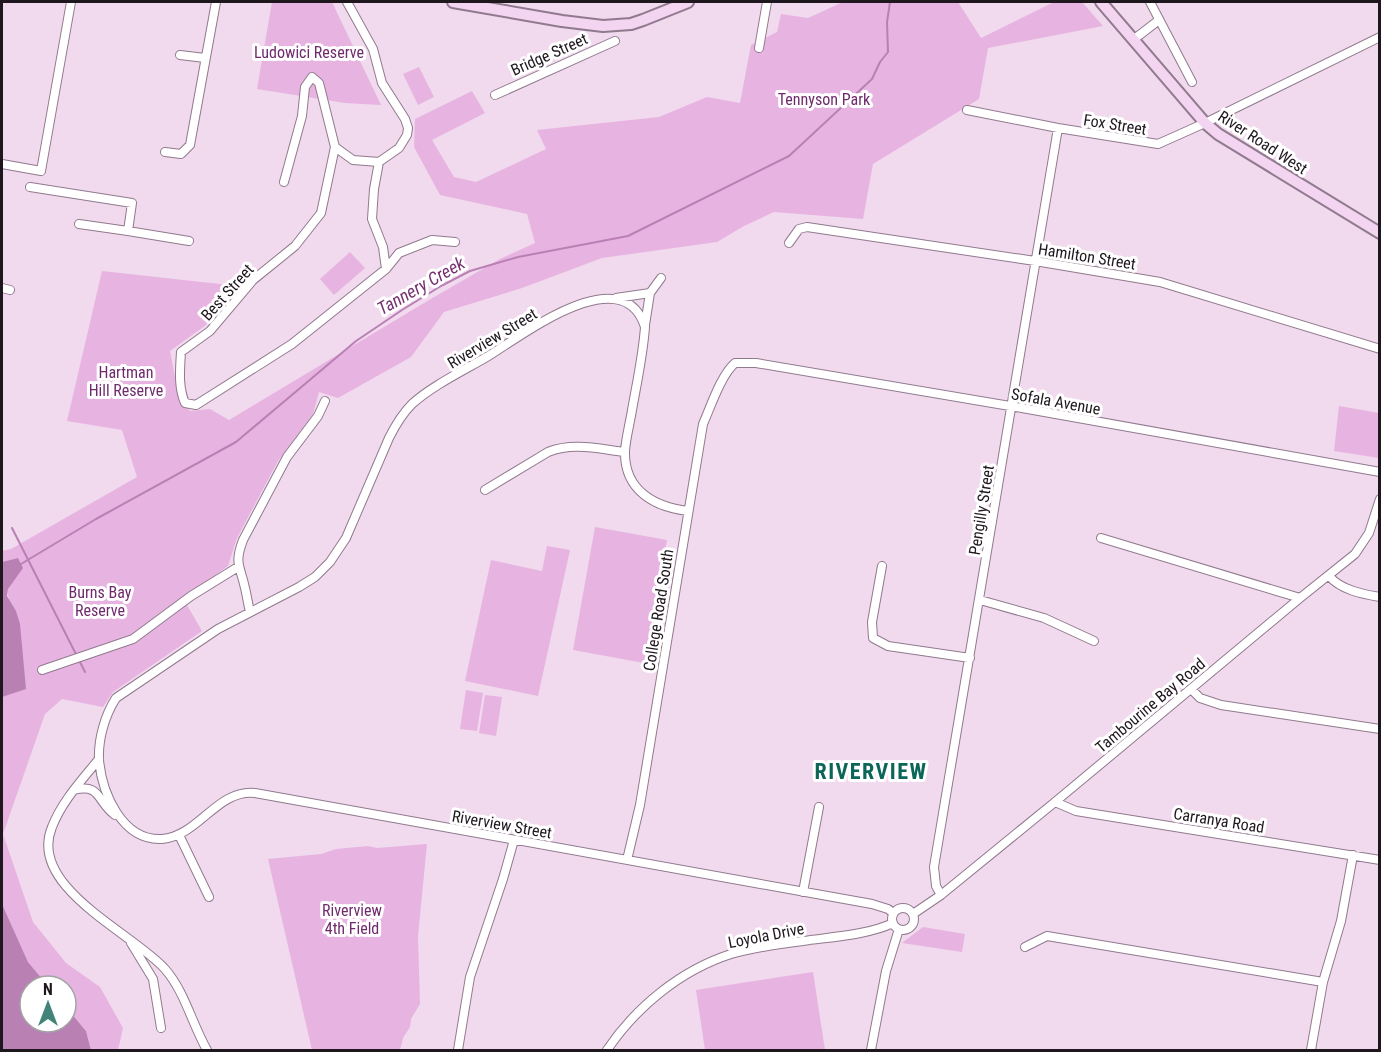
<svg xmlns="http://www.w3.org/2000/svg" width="1381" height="1052" font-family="'Roboto Condensed',sans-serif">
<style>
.green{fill:#e7b4e1}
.water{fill:#b980b4}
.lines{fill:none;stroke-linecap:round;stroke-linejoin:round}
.stream{stroke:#b980b4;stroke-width:2}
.street-casing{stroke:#907a8d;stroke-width:10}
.secondary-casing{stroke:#907a8d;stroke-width:14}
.street{stroke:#fff;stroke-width:8}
.secondary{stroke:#f3d4f1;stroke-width:10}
.labels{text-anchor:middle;stroke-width:6;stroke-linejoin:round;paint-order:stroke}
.park-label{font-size:16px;fill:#6f2a6c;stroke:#fff}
.street-label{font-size:16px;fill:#1f171e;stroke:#fff}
.water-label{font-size:18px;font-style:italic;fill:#763072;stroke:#fff}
.district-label{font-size:22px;font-weight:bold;letter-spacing:1.5px;fill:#0b6659;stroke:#fff}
</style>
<rect width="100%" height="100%" fill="#f1d9ee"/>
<path class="green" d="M272,2h60l49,103 -36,-2 -88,-14z
M843,2h115l23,36 73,-36h28l21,24 -115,22 -9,51 -106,65 -10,55 -89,-7 -30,14 -27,16 -115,16 -80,30 -78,24 -33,45 -73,41 -19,-6 -6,22 -35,47 -41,77 -9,28 -45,32 19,33 -89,61 -10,15 -41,-8 -17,15 -42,120 30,88 33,41 34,24 23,41 -5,22h-27l-5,-19 -20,-24v-21h-18l-20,-24 -26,-58v-205l8,-97c-6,-13 3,-31 8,-44l-16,4v-11l9,-2 126,-72 -15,-47 -55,-9 35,-150 127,14 -23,40 -36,26 9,47 11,13 20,-2 19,11 200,-120 71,-41 35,-16 -8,-29 -87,-19 -26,-48 1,-28 57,-28 13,22 -53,27 22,37 22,5 70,-33 -9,-19 122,-13 48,-20 33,6 11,-58 26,-13 4,-18 27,4z
M419,67l15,30 -16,8 -15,-31z
M350,252l15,16 -31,27 -14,-16z
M1339,406l40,7v45l-45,-7z
M595,527l72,13 -23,123 -71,-13z
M547,546l23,4 -32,146 -73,-15 26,-121 51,11z
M466,690l17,3 -6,38 -17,-2z
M485,695l17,2 -6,39 -17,-3z
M427,844l-9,92 2,68 -9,15 -1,8 -7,11 -3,12h-88l-44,-191 53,-5 15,-5 32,-3 9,2z
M923,927l42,7 -3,18 -60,-9z
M813,972l12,78h-120l-9,-60z"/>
<path class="water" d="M18,558l5,10 -15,21 -1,7 9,15 4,13 6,65 -24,8v2v-137z
M2,904l26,58 20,24h-18v36h36v-15l20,24 5,19h-89z"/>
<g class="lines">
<path class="stream" d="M12,528l73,144
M21,564l75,-45 140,-77 120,-101 46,-31 39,-24 29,-15 48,-14 110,-21 161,-80 83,-77 8,-17 8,-10 -1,-30 3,-20"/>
<g class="street-casing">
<path id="street" d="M347,2l26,47 9,34 23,36 3,9 -1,7 -8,13 -20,14 -5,27 -2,30 11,28 3,22
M1150,2l42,80
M1133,40l26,-20
M759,48l8,-46
M180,55l25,3
M495,95l120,-54
M967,110l91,18 100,16 47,-21 175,-86
M335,147l18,13 26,2
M165,152l16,2 9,-9 26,-143
M2,164l39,7 30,-169
M284,182l18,-66 3,-29 7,-10 7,6 16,64 -14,66 -26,33 -42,34 -43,51 -29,21c-1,17 -3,35 4,51l11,2 96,-61 94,-75 13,-16 33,-13 23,2
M30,187l102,16 -4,28 61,10
M79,224l49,7
M789,243l10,-14 8,-2 228,34 125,21 220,67
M2,288l8,2
M650,293l11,-15
M616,298l34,-5 -5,32
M485,490l63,-38c25,-10 51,-3 77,0
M688,511c-34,-4 -64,-21 -63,-60 1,-14 5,-28 7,-41 5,-28 11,-55 13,-83 -22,-69 -121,7 -155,28 -25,15 -57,30 -78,49 -10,10 -17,22 -23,34l-43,100 -16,24 -15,15 -16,10 -81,42 -102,69c-11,17 -18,41 -17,62 3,33 23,81 63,79 37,-3 55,-50 93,-46l617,111 16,5 5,4
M1101,538l199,60
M882,566l-10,56 1,16 15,8 82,12
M1329,576c12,14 33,18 51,21
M980,600l64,18 50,23
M250,612c-2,-8 -3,-16 -5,-24 -5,-23 -11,-24 -2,-48l44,-83 31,-41 7,-15
M42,670l91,-31 58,-43 47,-29
M1191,689l9,9 21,7 159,24
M99,759c-17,21 -37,42 -47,68 -25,60 81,106 113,142 20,23 27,55 42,81
M74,790c27,-7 23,12 41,25
M1055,802l21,9 304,49
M179,835l30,62
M627,860l13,-55 63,-381c8,-18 18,-49 32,-61h21l266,45 358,64
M803,892l16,-85
M941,895l-5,-9 -2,-19 124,-739
M892 919a11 11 0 1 1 22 0a11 11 0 1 1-22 0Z
M913,914l28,-19 114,-93 245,-204 55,-44 14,-21 11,-34
M131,943l22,36 8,49
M1025,947l22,-11 276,46
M458,1050l12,-73 33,-98 11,-39
M607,1050c29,-43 74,-80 124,-96 24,-7 48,-10 72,-13 28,-4 65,-6 90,-18
M871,1050l15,-79 13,-42
M1311,1050l12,-68 18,-61 12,-66"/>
</g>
<g class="secondary-casing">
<path id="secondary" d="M453,2l109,19 41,5 28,-2 12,-4 45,-18
M1101,2l104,121 13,11 162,99"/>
</g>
<use href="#street" class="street"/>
<use href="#secondary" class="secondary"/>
</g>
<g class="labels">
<g class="park-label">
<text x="309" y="58">Ludowici Reserve</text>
<text x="824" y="105">Tennyson Park</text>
<text x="126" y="378">Hartman<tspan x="126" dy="18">Hill Reserve</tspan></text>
<text x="100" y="598">Burns Bay<tspan x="100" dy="18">Reserve</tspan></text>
<text x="352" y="916">Riverview<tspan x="352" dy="18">4th Field</tspan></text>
</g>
<g class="street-label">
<text transform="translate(549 54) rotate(-24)" y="6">Bridge Street</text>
<text transform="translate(1115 124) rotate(9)" y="6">Fox Street</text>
<text transform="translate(1263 142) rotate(33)" y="6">River Road West</text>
<text transform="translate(1087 256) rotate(9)" y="6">Hamilton Street</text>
<text transform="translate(227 292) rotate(-48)" y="6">Best Street</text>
<text transform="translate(492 338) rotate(-31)" y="6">Riverview Street</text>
<text transform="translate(1056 401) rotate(10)" y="6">Sofala Avenue</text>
<text transform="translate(981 510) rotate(-81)" y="6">Pengilly Street</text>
<text transform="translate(658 610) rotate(-81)" y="6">College Road South</text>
<text transform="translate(1150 705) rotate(-40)" y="6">Tambourine Bay Road</text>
<text transform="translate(1219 820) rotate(9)" y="6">Carranya Road</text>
<text transform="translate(502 824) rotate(10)" y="6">Riverview Street</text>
<text transform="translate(766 935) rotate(-11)" y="6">Loyola Drive</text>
</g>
<g class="water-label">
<text transform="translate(421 286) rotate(-30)" y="6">Tannery Creek</text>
</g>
<g class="district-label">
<text x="871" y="779">RIVERVIEW</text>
</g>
</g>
<rect width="1381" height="1052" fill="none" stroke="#1f171e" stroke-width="6"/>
<g transform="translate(48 1004)"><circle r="28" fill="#ffffff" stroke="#a5a2a5" stroke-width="1.5"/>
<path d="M0-4.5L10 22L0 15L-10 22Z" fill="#428578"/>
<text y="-9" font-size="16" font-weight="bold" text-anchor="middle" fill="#1f171e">N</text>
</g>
</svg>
